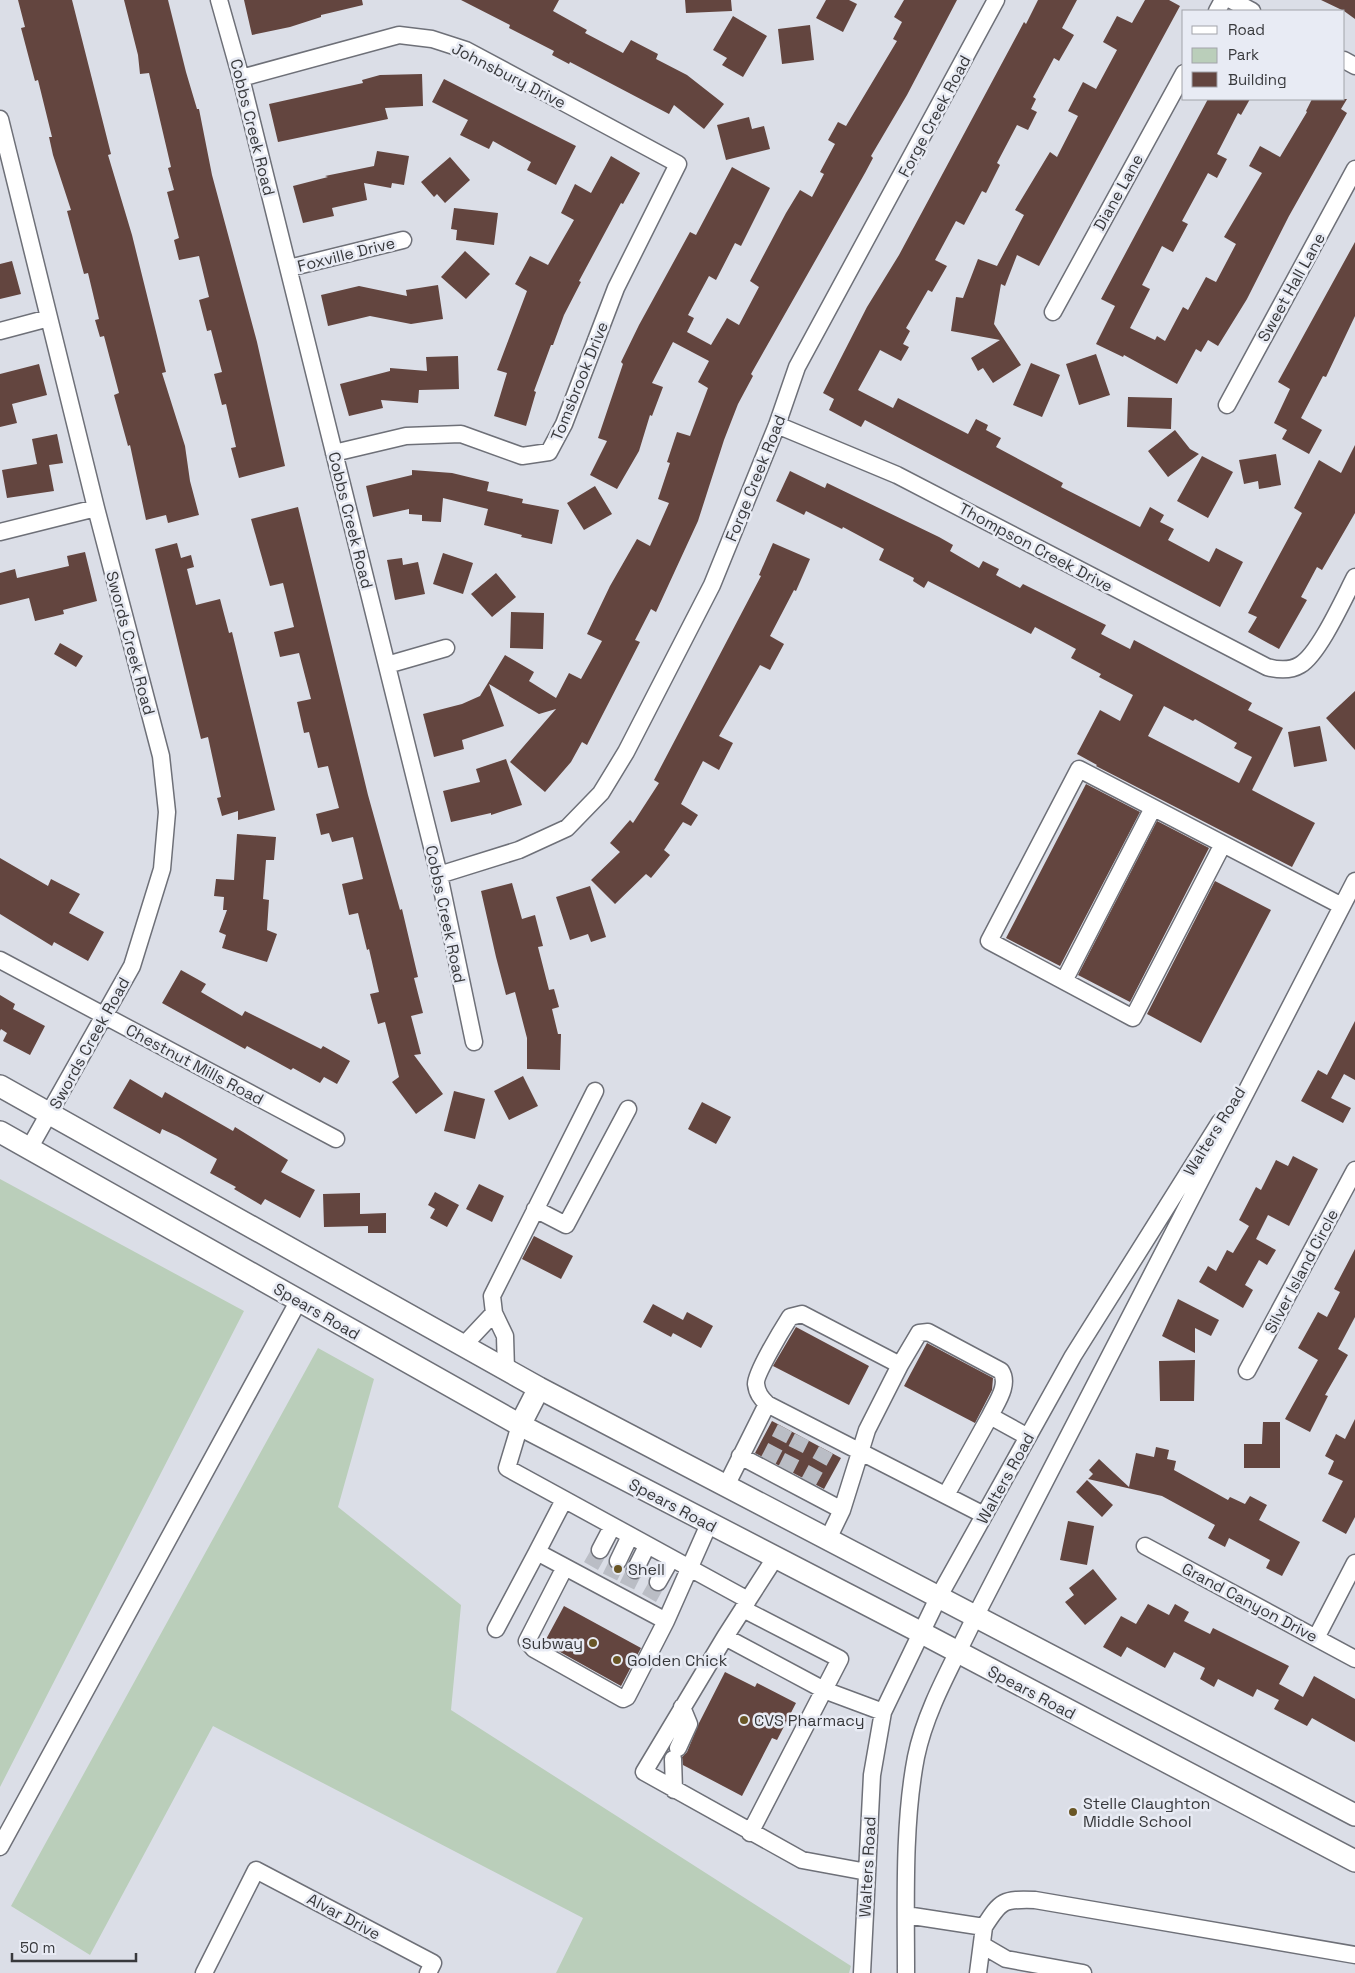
<svg xmlns="http://www.w3.org/2000/svg" width="1355" height="1973" font-family="'Space Grotesk',sans-serif">
<style>
.green{fill:#baceba}
.building{fill:#63453f;fill-rule:evenodd}
.lines{fill:none;stroke-linecap:round;stroke-linejoin:round}
.minor-tunnel{stroke:#babdc5;stroke-width:16;stroke-dasharray:16 8;stroke-linecap:butt}
.minor-casing{stroke:#6e7078;stroke-width:19}
.major-casing{stroke:#6e7078;stroke-width:24}
.minor{stroke:#fff;stroke-width:16}
.major{stroke:#fff;stroke-width:21}
.poi-dot{fill:#695625;stroke:#e8ebf4;stroke-width:2}
.labels{text-anchor:middle;stroke-width:5;stroke-linejoin:round;paint-order:stroke}
.street-label{font-size:16px;fill:#38393c;stroke:#e8ebf4}
.poi-label{font-size:16px;fill:#38393c;stroke:#e8ebf4;text-anchor:start}
</style>
<rect width="100%" height="100%" fill="#dbdee7"/>
<path class="green" d="M0,1179l244,132 -244,476z
M318,1348l56,31 -36,128 123,98 -10,105 400,256 -2,7h-293l27,-55 -370,-192 -123,229 -79,-49z"/>
<path class="building" d="M18,0h54l39,154 -3,1 24,80 34,137 -4,1 23,73 5,35 9,34 -31,8 -2,-8 -20,5 -16,-75 -2,1 -14,-51 5,-2 -15,-57 -4,1 -5,-17 4,-1 -11,-46 -4,1 -17,-63 4,-1 -18,-55 -4,-18h3l-14,-57 -3,1 -14,-53 4,-1z
M124,0h44l18,72 11,37h2l13,66 45,167 28,124 -46,12 -8,-30 5,-1 -10,-43 -4,1 -8,-31 8,-2 -11,-42 -4,1 -8,-31 10,-3 -10,-41 -20,4 -5,-20 5,-2 -12,-46 7,-2 -6,-22 3,-1 -22,-94 -9,1 -2,-19z
M244,0h118l1,5 -42,10v2l-31,10 -38,8z
M461,0h98l-6,11 34,19 -2,3 38,20 8,-13 27,14 -2,5 31,16 37,29 -20,25 -30,-24 -5,9 -99,-52 -1,2 -17,-9 2,-4 -45,-23 1,-3z
M685,0h46l1,11 -46,2z
M826,0h23l8,4 -14,28 -27,-14z
M904,0h53l-50,95 -36,61 2,2 -8,15 -114,201 2,2 -15,28 -14,36 -26,81 -42,91 -5,-3 -16,31 5,2 -53,103 -5,-3 -11,20 -26,30 -35,-30 46,-53 -17,5 -50,-30 15,42 -42,14 2,9 -30,8 -11,-43 39,-10 18,-8 25,-41 29,17 -5,9 27,17 13,-25 12,6 21,-38 -15,-7 23,-48 27,-47 13,7 19,-43 -11,-4 12,-36 -3,-1 10,-30 13,4 18,-48 -10,-6 11,-21 -36,-19 -21,41 11,4 -11,29 -2,-1 -11,36 -22,38 -27,-14 17,-34 -9,-3 25,-74 -2,-2 18,-37 51,-93 6,3 36,-68 38,21 -29,58 -6,-3 -19,37 -7,-4 -21,39 6,3 -7,14 24,13 16,-27 12,7 20,-38 -9,-6 36,-68 14,-23 12,7 12,-23 -4,-2 15,-28 -7,-4 10,-18 8,4 51,-85 -4,-2 9,-17 -8,-5z
M1038,0h39l-15,28 12,7 -15,26 -5,-3 -21,39 3,2 -5,10 6,3 -9,18 -11,-5 -20,38 3,2 -14,28 -4,-2 -18,34 -8,-4 -21,39 12,6 -15,26 -4,-2 -22,38 4,3 -7,13 6,3 -8,14 -21,-11 -22,40 35,18 5,-10 70,36 8,-15 12,6 -2,5 15,8 -5,9 67,36 -2,4 79,40 10,-20 14,8 -4,7 14,7 -6,11 41,22 7,-14 27,14 -23,45 -355,-187 -4,7 -32,-17 5,-11 -11,-6 44,-86 32,-52 125,-233 2,2z
M1145,0h24l11,6 -141,260 -22,-11 -12,31 -4,-2 -7,40 27,41 -28,18 -10,-15 -5,3 -7,-13 29,-18 -49,-9 5,-34 7,1 15,-39 19,7 27,-51 -9,-5 35,-58 7,5 21,-41 -10,-5 15,-29 13,7 21,-39 -14,-8 14,-26 15,7z
M1321,0h34v19l-11,-8z
M733,16l34,20 -24,41 -21,-12 5,-7 -14,-8z
M810,25l4,35 -32,4 -4,-35z
M422,74l1,32 -38,2 3,11 -110,23 -9,-38 94,-21 -1,-3 18,-5z
M444,79l132,67 -20,39 -29,-15 4,-8 -38,-21 -4,8 -29,-14 8,-15 -36,-18z
M1208,99h42l-9,16 -3,-2 -21,41 10,5 -10,19 -9,-5 -26,48 6,3 -15,28 -11,-6 -20,39 8,4 -20,39 25,12 2,-4 8,5 18,-34 5,3 18,-33 10,5 20,-38 -12,-7 38,-64 -13,-7 11,-20 20,11 27,-45 -1,-1 6,-12h35l-6,10 6,4 -58,103 -42,83 -29,47 -10,-6 -7,12 -5,-3 -19,35 -53,-29 -1,2 -27,-13 19,-38 -14,-7z
M749,117l3,12 12,-3 6,23 -44,11 -9,-35z
M377,151l32,5 -5,29 -12,-2 -1,5 -27,-5 3,17 -35,8 2,8 -31,7 -10,-37 35,-9 -3,-1 49,-10z
M611,156l29,17 -17,31 -2,-1 -42,78 2,1 -17,33 -11,30h-2l-17,46 2,1 -10,34 -32,-10 13,-43 -10,-3 30,-79 -12,-7 15,-28 18,9 26,-45 -13,-7 14,-29 16,9z
M450,157l20,23 -25,23 -8,-9 -3,3 -13,-15z
M454,208l44,5 -4,32 -38,-5 1,-10 -6,-1z
M1355,242v74l-29,61 -3,-1 -22,42 21,12 -13,24 -27,-15 5,-9 -13,-7 16,-34 -12,-7z
M465,251l25,23 -24,25 -25,-22z
M12,261l9,33 -21,5v-35z
M438,285l5,34 -32,5 -41,-8 -42,10 -7,-31 38,-9 48,10 -1,-6z
M1096,354l14,41 -31,10 -13,-41z
M458,356l1,33 -40,1 -1,13 -37,-3 2,8 -34,8 -9,-32 50,-13v-3l37,3 -1,-14z
M1031,363l29,12 -18,42 -29,-12z
M39,364l8,31 -35,9 5,19 -17,4v-53z
M1128,397l44,1 -1,31 -44,-2z
M1175,430l15,19 9,5 -31,23 -20,-26z
M57,434l6,29 -14,2 5,26 -47,7 -5,-28 35,-6 -5,-25z
M1355,445v68l-33,57 -5,-3 -16,30 6,3 -28,49 -31,-17 9,-15 -9,-4 54,-100 -8,-5 25,-48 22,13z
M1276,454l5,31 -22,4 -1,-8 -14,3 -5,-24z
M1202,456l31,16 -25,46 -31,-17z
M412,470l40,3 37,9 -2,9 36,8 -1,4 37,7 -7,34 -31,-7 1,-2 -38,-10 4,-16 -45,-11 -2,24 -19,-1v-6l-13,-1v-5l-36,8 -7,-31 46,-11z
M790,471l35,17 2,-5 112,54 14,8 -3,6 29,17 4,-7 16,8 -3,6 24,13 3,-4 83,41 -5,9 29,15 4,-9 118,63 -4,7 35,18 -31,62 63,33 -23,44 -196,-101 1,-1 -20,-11 23,-44 20,11 13,-26 -34,-18 2,-3 -30,-16 5,-9 -41,-22 -4,7 -103,-53 -4,7 -11,-7 1,-3 -35,-18 5,-11 -41,-22 -1,2 -36,-18 -2,4 -28,-14zM1164,706l29,15 2,-2 42,24 -3,5 18,9 -13,26 -91,-47z
M595,486l17,28 -28,16 -17,-27z
M298,507l70,288 32,115 2,-1 16,68 -4,1 9,35 -12,3 10,38 -7,1 29,39 -27,20 -24,-32 7,-5 -14,-55 -7,2 -8,-30 9,-2 -10,-43 -2,1 -9,-37 -9,2 -7,-31 21,-5 -10,-42 -21,5 -3,-9 -8,2 -5,-21 23,-6 -11,-42 -10,2 -9,-36 -5,1 -7,-31 14,-3 -12,-46 -19,4 -6,-25 20,-5 -11,-44 -13,3 -19,-67z
M177,543l4,15 10,-3 3,12 -7,2 9,36 24,-6 9,34 3,-1 43,178 -37,10v-9l-16,5 -5,-18 4,-1 -13,-60 -7,2 -46,-190z
M773,543l37,16 -14,32 -2,-1 -24,46 14,8 -14,26 -10,-5 -41,71 14,7 -14,27 -16,-9 -22,43 17,11 -7,11 -8,-4 -19,28 6,5 -19,23 -5,-4 -31,30 -24,-24 29,-28 -10,-9 20,-23 3,3 26,-40 -5,-3 107,-204 -2,-1z
M85,552l12,49 -34,9 1,4 -29,7 -6,-23 -29,7v-32l15,-4 2,9 52,-12 -2,-10z
M443,553l30,10 -10,31 -30,-10z
M402,558l1,7 15,-3 7,32 -30,6 -8,-40z
M496,573l20,24 -24,20 -21,-23z
M511,612l33,1 -1,36 -33,-1z
M60,643l23,13 -7,11 -22,-13z
M1355,691v59l-29,-32z
M1320,726l7,35 -33,6 -6,-35z
M506,759l16,46 -31,10v-2l-40,9 -8,-31 37,-9 -4,-13z
M1086,784l54,28 -80,154 -54,-28z
M1157,821l52,27 -79,154 -52,-27z
M237,834l39,3 -2,23h-8l-3,39 6,1 -2,30 10,4 -10,28 -45,-14 4,-13 -7,-3 8,-22h-4l1,-13 -10,-1 2,-17 18,1z
M0,858l48,28 3,-7 29,15 -11,19 35,19 -16,29 -34,-19 -2,4 -52,-32z
M1215,881l56,29 -70,133 -54,-29 1,-2z
M512,883l10,36 13,-4 8,31 -5,1 11,43 5,-1 5,18 -7,2 6,25h3l-1,36 -33,-1v-31l-12,-46 -9,3 -10,-38 -15,-66z
M590,886l16,51 -15,5 -3,-8 -18,6 -14,-43z
M181,970l25,14 -5,8 41,24 3,-5 76,38 2,-3 27,15 -13,23 -13,-7 -4,6 -27,-15 -2,2 -44,-24 -2,3 -83,-46z
M0,995l15,9 -2,5 32,17 -15,29 -27,-14 4,-8 -6,-4 -1,2z
M1355,1021v59l-11,-6 -13,24 20,10 -8,15 -42,-22 17,-31 9,5z
M523,1076l15,30 -29,14 -15,-29z
M130,1079l32,19 3,-6 68,39 2,-4 53,33 -7,12 34,18 -15,28 -35,-19 -4,6 -27,-16 2,-2 -26,-14 7,-14 -40,-23 -15,-7 -2,5 -47,-26z
M454,1091l31,8 -10,40 -31,-8z
M702,1102l29,15 -15,27 -28,-15z
M1293,1156l25,13 -29,57 -21,-11 -12,24 20,11 -9,15 -8,-5 -14,25 8,5 -10,18 -44,-26 9,-16 8,5 11,-21 6,3 16,-27 -10,-6 17,-33 5,3 15,-30 12,6z
M479,1184l25,12 -12,26 -26,-13z
M435,1192l24,13 -12,22 -17,-9 5,-9 -7,-4z
M360,1193v21l26,-1v20h-18v-7l-44,1 -1,-33z
M534,1236l39,20 -12,23 -39,-20z
M1355,1249v68l-17,32 10,6 -23,40 3,1 -18,36 -25,-13 33,-59 -20,-12 20,-36 9,5 13,-25 -6,-3z
M1178,1299l41,21 -8,16 -16,-8v25l-33,-17z
M653,1304l30,16 4,-8 26,14 -12,22 -28,-15 -2,4 -28,-15z
M796,1327l73,39 -20,39 -76,-39z
M927,1343l66,35 -1,12 -17,33 -71,-37z
M1195,1360l-1,41h-34l-1,-40z
M1355,1419v98l-9,17 -24,-13 21,-40 -15,-7 6,-13 -9,-5 11,-22 9,5z
M772,1421l69,37 -17,31 -69,-36z
M1263,1422h17v46h-36v-24h18z
M1156,1447l13,3 -2,9 9,2 -2,9 54,30 2,-3 15,7 5,-8 17,9 -8,15 41,22 -18,34 -16,-8 4,-8 -41,-22 -4,9 -17,-9 7,-13 -53,-29 -74,-17 5,-5 -4,-4 10,-11 30,28 7,-34 18,4z
M1087,1480l26,25 -11,12 -26,-25z
M1068,1521l26,5 -7,39 -27,-5z
M1093,1569l24,30 -32,26 -20,-23 9,-7 -5,-7z
M1148,1604l21,11 6,-11 14,8 -5,9 26,13 3,-6 76,38 -10,18 24,13 11,-21 41,23v43l-43,-24 -5,8 -33,-17 5,-9 -22,-11 -4,8 -35,-18 -4,8 -14,-8 5,-11 -31,-16 -9,16 -38,-21 -6,10 -18,-10 18,-31 15,8z
M564,1606l77,42 -20,38 -77,-43z
M725,1672l30,15 2,-4 39,20 -19,37 -5,-2 -30,58 -59,-31 -1,-8 5,-5 12,-29z"/>
<g class="lines">
<path class="minor-tunnel" d="M768,1461l17,-33
M785,1471l17,-34
M808,1483l18,-33
M591,1566l9,-16
M610,1577l8,-16
M627,1586l8,-16
M649,1598l9,-16"/>
<g class="minor-casing">
<path id="minor" d="M219,0l22,78 198,797 35,167
M1231,0l21,11
M1217,11l6,-11
M1344,60l11,6
M241,78l158,-43 33,4 34,11 212,114 -62,124 -52,136 -15,28 -27,4 -61,-22 -55,2 -72,17
M0,119l96,389 65,248 6,56 -5,57 -30,97 -102,181
M289,268l114,-28
M1053,312l131,-239
M0,331l49,-13
M1227,405l128,-236
M777,425l120,50 370,192c11,3 23,4 33,-2 19,-11 44,-67 55,-88
M0,532l96,-24
M387,665l59,-17
M1223,844l-90,174 -144,-77 90,-172 263,137
M439,875l80,-25 48,-22 34,-35 25,-41 86,-167 65,-160 20,-58 199,-367
M0,960l336,179
M1064,981l89,-173
M535,1209l31,16 62,-116
M463,1346l31,-33
M506,1370l-1,-34 -11,-23 -2,-17 103,-205
M1247,1371l108,-201
M520,1425l-13,43 241,132 27,-42
M740,1456l102,54
M726,1486l41,-82
M946,1495l44,-79
M564,1500l-27,52 129,69 43,-97
M984,1515l-217,-111c-6,-6 -10,-11 -11,-20 -1,-10 27,-56 34,-67l12,-3 98,51 19,-32 9,-1 73,39c9,14 -5,32 -11,45l38,21
M828,1539l14,-29 25,-80 33,-65
M1145,1546l210,113
M600,1550l12,-23
M618,1561l12,-25
M565,1567l-38,74 7,8 89,50 4,-2 39,-76
M635,1570l12,-24
M658,1582l13,-23
M748,1600l-5,9 97,50 -90,174
M743,1609l-18,28 99,53 59,22
M496,1629l41,-77
M725,1637l-81,135 158,88 65,12
M1316,1638l39,-75
M678,1748l11,-24 -7,-17
M673,1759l1,31
M0,1847l299,-547
M906,1915l78,12 -6,46
M984,1927c17,-27 19,-28 51,-27l320,55
M982,1945l24,14 77,14
M204,1973l52,-103 177,93 -5,10
M862,1973l10,-198 11,-63 55,-114 135,-242 147,-234
M906,1973c0,-69 -3,-149 10,-216 10,-49 38,-95 59,-140l380,-736"/>
</g>
<g class="major-casing">
<path id="major" d="M0,1086l539,302 816,427
M0,1132l520,293 400,207 435,229
M520,1425l19,-37"/>
</g>
<use href="#minor" class="minor"/>
<use href="#major" class="major"/>
</g>
<g class="poi-dot">
<circle cx="618" cy="1569" r="5"/>
<circle cx="593" cy="1643" r="5"/>
<circle cx="617" cy="1660" r="5"/>
<circle cx="744" cy="1720" r="5"/>
<circle cx="1073" cy="1812" r="5"/>
</g>
<g class="labels">
<g class="street-label">
<text transform="translate(509 75) rotate(27)" y="6">Johnsbury Drive</text>
<text transform="translate(934 116) rotate(-62)" y="6">Forge Creek Road</text>
<text transform="translate(253 127) rotate(76)" y="6">Cobbs Creek Road</text>
<text transform="translate(1118 192) rotate(-61)" y="6">Diane Lane</text>
<text transform="translate(346 254) rotate(-14)" y="6">Foxville Drive</text>
<text transform="translate(1291 287) rotate(-61)" y="6">Sweet Hall Lane</text>
<text transform="translate(579 381) rotate(-68)" y="6">Tomsbrook Drive</text>
<text transform="translate(755 478) rotate(-68)" y="6">Forge Creek Road</text>
<text transform="translate(351 520) rotate(76)" y="6">Cobbs Creek Road</text>
<text transform="translate(1036 547) rotate(28)" y="6">Thompson Creek Drive</text>
<text transform="translate(131 643) rotate(75)" y="6">Swords Creek Road</text>
<text transform="translate(446 914) rotate(78)" y="6">Cobbs Creek Road</text>
<text transform="translate(89 1043) rotate(-61)" y="6">Swords Creek Road</text>
<text transform="translate(195 1064) rotate(28)" y="6">Chestnut Mills Road</text>
<text transform="translate(1214 1131) rotate(-58)" y="6">Walters Road</text>
<text transform="translate(1301 1271) rotate(-62)" y="6">Silver Island Circle</text>
<text transform="translate(317 1311) rotate(30)" y="6">Spears Road</text>
<text transform="translate(1005 1478) rotate(-61)" y="6">Walters Road</text>
<text transform="translate(673 1505) rotate(28)" y="6">Spears Road</text>
<text transform="translate(1250 1602) rotate(28)" y="6">Grand Canyon Drive</text>
<text transform="translate(1032 1692) rotate(28)" y="6">Spears Road</text>
<text transform="translate(867 1867) rotate(-87)" y="6">Walters Road</text>
<text transform="translate(344 1916) rotate(28)" y="6">Alvar Drive</text>
</g>
<g class="poi-label">
<text x="628" y="1575">Shell</text>
<text x="583" y="1649" text-anchor="end">Subway</text>
<text x="627" y="1666">Golden Chick</text>
<text x="754" y="1726">CVS Pharmacy</text>
<text x="1083" y="1809">Stelle Claughton<tspan x="1083" dy="18">Middle School</tspan></text>
</g>
</g>
<rect x="1182" y="10" width="162" height="90" fill="#e8ebf4" stroke="#a2a4aa"/>
<rect x="1192" y="26" width="25" height="8" fill="#ffffff" stroke="#a2a4aa"/>
<text x="1228" y="35" font-size="15" fill="#38393c">Road</text>
<rect x="1192" y="48" width="25" height="15" fill="#baceba" stroke="#a2a4aa"/>
<text x="1228" y="60" font-size="15" fill="#38393c">Park</text>
<rect x="1192" y="72" width="25" height="15" fill="#63453f" stroke="#a2a4aa"/>
<text x="1228" y="85" font-size="15" fill="#38393c">Building</text>
<path d="M12 1953v8h124v-8" fill="none" stroke="#38393c" stroke-width="2.5"/>
<text x="20" y="1953" font-size="15" fill="#38393c" stroke="#e8ebf4" stroke-width="4" paint-order="stroke">50 m</text>
</svg>
